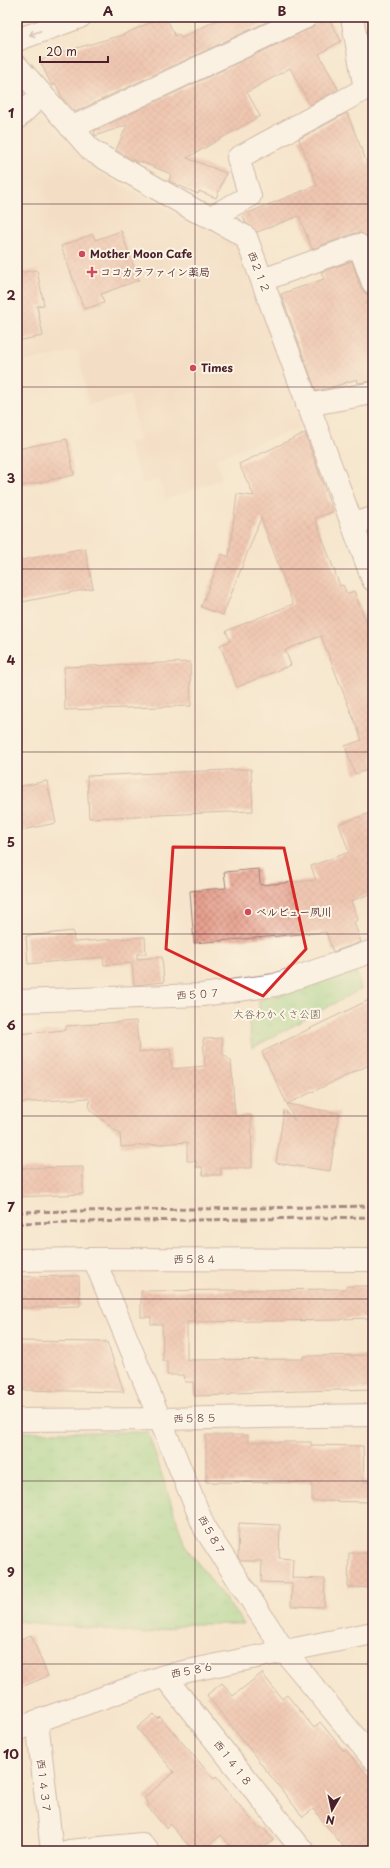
<svg xmlns="http://www.w3.org/2000/svg" width="390" height="1868" font-family="'Playpen Sans','Klee One',sans-serif">
<style>
.built{fill:#f0d5bc}
.park{fill:url(#park-tufts);stroke:#737c5c}
.building{fill:url(#building-cross-hatch)}
.lines{fill:none;stroke-linecap:round;stroke-linejoin:round}
.minor-casing{stroke:#a0827c;stroke-width:24}
.minor{stroke:#fff;stroke-width:22}
.rail{stroke:#4a1f2b;stroke-width:3;stroke-dasharray:6 3;stroke-linecap:butt}
.oneway{stroke:#ae9aa0}
.marked{fill:none;stroke:#d62828;stroke-width:3;stroke-linejoin:round}
.grid{fill:none;stroke:#4a1f2b;stroke-width:1;stroke-opacity:0.55}
.poi-dot{fill:#d1495b;stroke:#fcf5e5;stroke-width:1.5}
.labels{text-anchor:middle;stroke-width:4;stroke-linejoin:round;paint-order:stroke}
.poi-label{font-size:11px;font-weight:bold;fill:#4a1f2b;stroke:#fcf5e5;text-anchor:start}
.street-label{font-size:11px;fill:#4a1f2b;stroke:#fcf5e5}
.park-label{font-size:11px;fill:#635648;stroke:#fcf5e5}
.neatline{fill:none;stroke:#4a1f2b;stroke-width:1.5}
.grid-label{font-size:13px;text-anchor:middle;font-weight:bold;fill:#4a1f2b}
</style>
<defs>
<pattern id="park-tufts" width="24" height="20" patternUnits="userSpaceOnUse"><rect width="24" height="20" fill="#9cd88c"/><path d="M3 7l-1-3M5 7V3M7 7l1-3M15 17l-1-3M17 17v-4M19 17l1-3" fill="none" stroke="#88b979"/></pattern>
<pattern id="building-cross-hatch" width="8" height="8" patternUnits="userSpaceOnUse"><rect width="8" height="8" fill="#e7a08f"/><path d="M0 0l8 8M0 8l8-8" fill="none" stroke="#bd8275"/></pattern>
</defs>
<rect width="100%" height="100%" fill="#fcf5e5"/>
<filter id="ink" filterUnits="userSpaceOnUse"><feTurbulence type="fractalNoise" baseFrequency=".025" numOctaves="2"/><feDisplacementMap in="SourceGraphic" scale="8" xChannelSelector="R" yChannelSelector="G"/><feConvolveMatrix kernelMatrix="1 2 1 2 8 2 1 2 1" color-interpolation-filters="sRGB"/></filter>
<filter id="wash" filterUnits="userSpaceOnUse"><feTurbulence type="fractalNoise" baseFrequency=".012" numOctaves="4" result="noise"/><feDisplacementMap in="SourceGraphic" scale="16" xChannelSelector="R" yChannelSelector="G"/><feGaussianBlur stdDeviation="0.9" result="paint"/><feColorMatrix in="noise" values="0 0 0 0 0 0 0 0 0 0 0 0 0 0 0 0 0 1.4 0 .05"/><feComposite in="paint" operator="in"/></filter>
<g filter="url(#wash)">
<rect width="100%" height="100%" fill="#f6e5cc"/>
<path class="built" d="M33,118l14,1 33,37 17,15 19,11 123,64 68,179 -91,33 6,21 -56,20 -7,-20 -16,5 -15,-41 11,-3 -9,-44 -42,9 -10,-54 -61,12v-231z"/>
<path class="park" d="M355,967l6,22 -109,59 -4,-32 11,-2v-14l19,-5z
M17,1432h131l37,114 59,78h-55l-44,10 -128,-13z"/>
<g id="blocks">
<path class="building" d="M163,17h3l9,19 4,-2 2,4 42,-21h54l-202,95 -13,-14 -6,-14 -4,2 -12,-25 22,-11 1,2 59,-17z
M318,17h10l13,24 -22,13 19,35 -28,16 -20,-37 -43,24 13,24 -73,42 39,15 -10,25 -17,-7 -1,3 -29,-13 2,-7 -32,-13 -1,2 -22,-13 11,-25 -32,11 -1,-5 217,-103 5,-4z
M347,113l20,50 6,-2v86l-6,-11 -6,-3h-6l-43,16 -13,-33 -42,16 -11,-9 -3,-8 74,-30 -18,-46z
M121,231l18,49 -38,14 3,9 -20,6 -23,-63 32,-12 2,6z
M352,261l9,27 4,5 8,2v86l-15,2 -1,-4 -27,9 -14,3 -35,-97 43,-15 -3,-7z
M37,270l7,35 -7,1 6,30 -26,5v-68z
M305,433l28,79 -18,6 25,68 3,-1 4,9 7,-3 19,48v129l-18,6 -10,-28 17,-6 -41,-104 -36,14 6,15 -54,22 -17,-42 10,-4 -4,-10 67,-27 -32,-86 -38,97 -22,-8 21,-53 7,3 8,-63 17,2 -15,-32z
M67,439l7,36 -57,12v-38z
M85,548l8,40 -76,15v-42z
M190,662l1,44 -126,4 -1,-43z
M251,769l2,42 -164,7 -2,-42z
M47,781l9,42 -39,8v-44z
M373,812v81l-22,8 7,19 -4,2 7,20 -28,10 -7,-20 -132,11 -4,-52 36,-3 -2,-16 35,-3 1,16 56,-5 -5,-14 38,-14 -10,-28z
M73,931l1,11 71,-5 1,17h-9v5l25,-2 2,25 -30,3 -2,-22 -28,2 -1,-8 -75,7 -2,-28z
M373,998v65l-86,41 -25,-52z
M136,1021l3,31 31,-3 2,20 33,-3 -2,-27 19,-1 1,16 8,7 4,55 16,-1 1,53h-31v7h-18l-1,-8h-6v-6h-9v-19l-66,5 -1,-13 -30,-24 -1,-12 -72,5v-69l49,-4v-4z
M287,1104l52,9 -9,58 -54,-8 8,-53 11,11z
M83,1167v27l-66,3v-29z
M79,1276l1,30 -63,2v-31z
M346,1286h27v32l-32,1v1l-154,2v38l116,-1v-3l70,-1v34l-142,4v2l-37,1 -1,-14h-8l-1,-7h-17v-14h-4l-1,-37h-11v-7h-10v-26l205,-2z
M17,1341l90,1 17,50 -107,-2z
M206,1435h42v7h63v3l52,1 1,36h9v20l-61,-1v-18l-106,-1z
M239,1523l41,2 -1,33 14,1 -1,19 33,1 -1,28 -33,-1 1,-23 -31,-1 1,-21h-21l-3,-4z
M349,1553h24v35l-25,-1z
M31,1635l17,41 -31,13v-48z
M262,1673l20,26 5,-4 27,33 6,-6 24,29 2,-1 27,32v69h-26l-34,-42 -10,8 -96,-122 15,-12 11,13z
M154,1714l4,5 2,-2 54,62 2,-2 43,52 3,-2 11,13 -13,11h-25l-14,-16 -19,16h-9l-23,-27 -4,4 -19,-22 2,-2 -5,-6 30,-26 -37,-44z"/>
</g>
</g>
<g filter="url(#ink)">
<use href="#blocks" fill-opacity="0" stroke="#a0827c" stroke-width="1"/>
<g class="lines">
<g class="minor-casing">
<path id="minor" d="M17,40l63,-23
M17,66l75,85 104,60 15,6 35,20 127,343
M17,118l24,-23
M71,128l235,-111
M211,217l39,-21 -12,-38 127,-69 -13,-72
M263,280l96,-35 14,38
M307,405l66,-12
M353,524l20,-6
M17,1001l185,-6 73,-10 98,-34
M94,1259l111,270 80,123 88,107
M17,1260l77,-1 279,1
M17,1420l145,-1 211,-4
M164,1676l139,175
M37,1721l15,130
M17,1730l20,-9 127,-45 209,-43
M69,1851l73,-7 6,7"/>
</g>
<use href="#minor" class="minor"/>
<path class="rail" d="M17,1212l356,-6
M17,1223l356,-6"/>
</g>
<defs><path id="oneway-shaft" d="M-6 0H5M1.5-3L5.5 0L1.5 3" fill="none" stroke-width="1.6" stroke-linecap="round" stroke-linejoin="round"/></defs>
<use class="oneway" href="#oneway-shaft" transform="translate(35 33) rotate(159)"/>
</g>
<path d="M0 0H390V1868H0ZM173,847l111,1 22,101 -43,47 -97,-47z" fill="#f6e5cc" fill-opacity=".55" fill-rule="evenodd"/>
<path class="marked" d="M173,847l111,1 22,101 -43,47 -97,-47z"/>
<path class="grid" d="M195,17v1834M17,204h356M17,387h356M17,569h356M17,752h356M17,934h356M17,1116h356M17,1299h356M17,1481h356M17,1664h356"/>
<g class="poi-dot">
<circle cx="82" cy="254" r="4"/>
<path d="M90 266h4v4h4v4h-4v4h-4v-4h-4v-4h4z"/>
<circle cx="193" cy="368" r="4"/>
<circle cx="248" cy="912" r="4"/>
</g>
<g class="labels">
<g class="poi-label">
<text x="90" y="258">Mother Moon Cafe</text>
<text x="100" y="276">ココカラファイン薬局</text>
<text x="201" y="372">Times</text>
<text x="256" y="916">ベルビュー夙川</text>
</g>
<g class="street-label">
<text transform="translate(259 272) rotate(69)" y="4">西２１２</text>
<text transform="translate(198 994) rotate(-4)" y="4">西５０７</text>
<text x="195" y="1263">西５８４</text>
<text transform="translate(195 1418) rotate(-1)" y="4">西５８５</text>
<text transform="translate(212 1535) rotate(61)" y="4">西５８７</text>
<text transform="translate(192 1670) rotate(-11)" y="4">西５８６</text>
<text transform="translate(233 1763) rotate(52)" y="4">西１４１８</text>
<text transform="translate(44 1786) rotate(83)" y="4">西１４３７</text>
</g>
<g class="park-label">
<text x="277" y="1018">大谷わかくさ公園</text>
</g>
</g>
<rect width="390" height="1868" fill="none" stroke="#fcf5e5" stroke-width="44"/>
<g transform="translate(332 1810) rotate(189)" stroke="#fcf5e5" stroke-width="3" paint-order="stroke">
<path d="M0-3L7 15L0 10L-7 15Z" fill="#4a1f2b"/>
<text y="-6" font-size="11" font-weight="bold" text-anchor="middle" fill="#4a1f2b">N</text>
</g>
<path d="M40 56v6h68v-6" fill="none" stroke="#4a1f2b" stroke-width="2"/>
<text x="46" y="56" font-size="12" fill="#4a1f2b" stroke="#fcf5e5" stroke-width="3" paint-order="stroke">20 m</text>
<rect x="22" y="22" width="346" height="1824" class="neatline"/>
<g class="grid-label">
<text x="108" y="16">A</text>
<text x="282" y="16">B</text>
<text x="11" y="118">1</text>
<text x="11" y="300">2</text>
<text x="11" y="483">3</text>
<text x="11" y="665">4</text>
<text x="11" y="847">5</text>
<text x="11" y="1030">6</text>
<text x="11" y="1212">7</text>
<text x="11" y="1395">8</text>
<text x="11" y="1577">9</text>
<text x="11" y="1759">10</text>
</g>
</svg>
